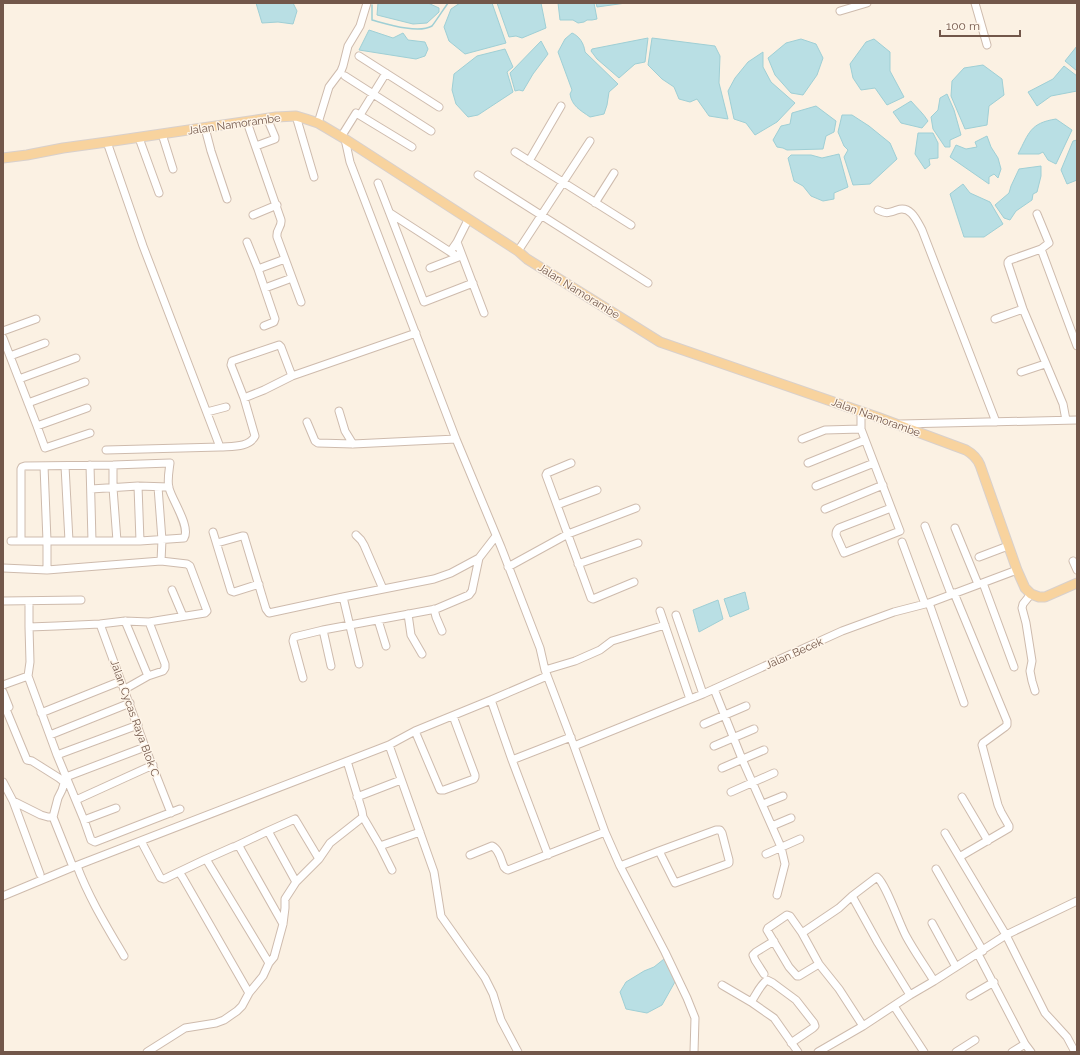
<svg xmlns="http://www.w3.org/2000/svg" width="1080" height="1055" font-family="Raleway,sans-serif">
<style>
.water{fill:#b9dfe4;stroke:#9fcfd5}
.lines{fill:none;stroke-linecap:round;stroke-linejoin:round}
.stream{stroke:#9fcfd5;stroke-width:1.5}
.minor-casing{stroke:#cebbad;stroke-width:9}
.major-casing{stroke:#d8d0cc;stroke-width:11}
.minor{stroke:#fff;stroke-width:7}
.major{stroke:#f8d39e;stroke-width:9}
.labels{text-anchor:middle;stroke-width:3;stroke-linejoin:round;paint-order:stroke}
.street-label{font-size:11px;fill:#72574a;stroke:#fef5e9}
</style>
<rect width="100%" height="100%" fill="#fbf1e3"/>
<path class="water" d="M256,3h37l4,8 -4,13 -15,-2 -16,1z
M378,3h50l11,5v4l-12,11 -14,1 -36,-9z
M460,3h32l14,40 -41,11 -16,-13 -5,-14 7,-18z
M497,3h44l5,25 -24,10 -6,-2 -7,1z
M558,3h36l3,16 -5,1h-5l-3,2 -6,1 -5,-3h-13z
M596,3h30l-29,4z
M369,30l24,8 10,-5 5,7 17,2 3,7 -3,7 -9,3 -57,-9z
M572,33c7,3 12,10 13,19l33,32 -9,8 -2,13 -3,9 -14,3c-10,-7 -18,-11 -20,-23l2,-4 -14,-38 7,-13z
M648,38l-3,24 -10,2 -16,14 -22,-19 -6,-8 1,-2z
M652,38l63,8 5,10 -1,27 9,36 -19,-3 -12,-17 -7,3 -11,-3 -5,-12 -12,-8 -14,-14z
M801,39l15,5 7,14 -6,17 -14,20 -12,-2 -16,-18 -7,-17 18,-15z
M874,39l16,13v19l14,26 -17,8 -12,-17 -14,2 -8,-12 -3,-14 16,-22z
M541,41l7,13 -15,20 -10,17 -4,-1 -4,1 -5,-18z
M1077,46v25l-12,-10z
M505,49l8,18 -6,5 6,20 -35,23 -10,2 -12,-13 -4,-14 2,-16 23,-18z
M763,52v15l8,15 24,21 -18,19 -22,13 -9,-12 -12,-4 -6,-28 7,-13 13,-16z
M983,65l19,14 2,16 -15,11 -2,19 -22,4 -14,-33 1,-15 12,-13z
M1064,66l13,10v15l-26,5 -14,10 -9,-14 25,-13z
M947,94l7,16 7,25 -11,5v7h-5l-12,-18 -2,-12 7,-7 2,-12z
M911,101c6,7 12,12 17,20l-6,7 -21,-5 -8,-11z
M816,106l20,15 -2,11 -8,4 -3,13 -36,1 -4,-2 -6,-1 -4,-7 8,-14 9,-2 2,-11z
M842,115h10l17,11 21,17 7,16 -27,25 -17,1 -9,-28 4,-7 -4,-4 -6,-14z
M1056,119l16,11 -16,34 -8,-4 -5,-8 -4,2h-21c11,-21 12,-31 38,-35z
M918,133h15l5,10v15l-9,1 1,6 -5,4 -10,-15z
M987,136l4,11 7,11 3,11 -3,9 -4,-4 -5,3v7l-39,-27 6,-12 10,4 11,-2 -2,-5z
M1077,140v40l-10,4 -6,-14 12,-29z
M839,154l9,33 -14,6v6l-11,2 -12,-5 -8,-10 -9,-5 -6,-23 3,-3h20l11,3z
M1041,166v10l-4,16 -4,2 -1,6 -16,11 -6,9 -6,-2 -9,-13 14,-12 2,-7 8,-17z
M963,184l7,9 20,9 13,22 -19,13h-20l-14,-43z
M745,592l4,17 -19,8 -6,-18z
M718,600l5,19 -24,13 -6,-22z
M664,959l12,21 -14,25 -15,8 -21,-4 -6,-17 6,-10 18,-11 10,-4z"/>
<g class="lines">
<path class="stream" d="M372,5v15c15,4 46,14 60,6 2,-2 13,-19 16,-23"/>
<g class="minor-casing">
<path id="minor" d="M975,3l12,42
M840,11l27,-8
M359,56l80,51
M345,76l86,55
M360,115l26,-42
M296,116l18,61
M247,122l34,98c1,8 -5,8 -4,17l24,65
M318,123l11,-36 12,-16 2,-5 5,-20 12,-20 7,-23
M205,128l6,23 16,48
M162,134l11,35
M341,137l15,-24 56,34
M139,138l20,55
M345,139l5,23 106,277 45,108 39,101 5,22 29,76 31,86 15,34 45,86 22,46 8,20 -1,34
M107,142l36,104 77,201c11,-1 29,1 35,-11l-11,-38 -13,-33 1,-4 47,-16 2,2 11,29
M256,146l19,-7v-2l-8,-19
M515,152l116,73
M529,161l32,-55
M478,175l170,108
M378,183l46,119 49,-19
M595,203l19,-30
M878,210c9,4 10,3 19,0 14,-5 20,11 25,20l74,192
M390,213l68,44
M1037,214l12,29 -8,6 -31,11 -2,2v2l15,45 40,95 3,16
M253,215l24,-10
M247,242l11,27 17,50 -1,3 -10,4
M457,242l27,71
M1041,249l36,97
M518,251l72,-110
M450,252l7,-10 11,-22
M430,268l31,-12
M258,269l27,-10
M265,288l27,-10
M995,319l28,-10
M3,331l33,-12
M3,338l34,88 50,-18
M10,356l35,-13
M1021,372l24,-8
M19,379l57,-21
M244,398l20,-8 28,-14 124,-43
M28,403l57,-21
M339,411l6,20 8,13
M207,412l19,-5
M861,412v17l39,102 -56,22 -8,-18c0,-3 0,-5 3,-7l52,-20
M307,422l8,19 3,2 35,1 103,-5
M901,424l176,-4
M37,426l8,22 45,-15
M802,439l23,-9 36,-1
M106,450l114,-3
M571,463l-24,10 -1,2 11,30 34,93 2,1 41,-17
M808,463l57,-23
M90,465l2,76
M113,465v23l4,53
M44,466l3,75v29
M65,466l4,75
M138,486l2,55
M816,486l58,-23
M158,487l4,53 -1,21
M91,489l47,-3 31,1
M557,505l40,-15
M825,509l58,-24
M925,526l26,68
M955,528l23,56
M213,532l18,59 3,1 25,-8
M356,535l5,5 3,5 19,44
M11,541h129l44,-3c7,-11 -12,-38 -15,-50 -2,-7 0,-17 1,-25l-57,2 -88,1 -3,1 -1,2v72
M902,542l23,62
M217,543l25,-7h2l22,73 3,4 74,-16 91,-18 17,-6 28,-15
M979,557l29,-11
M1073,561l4,9
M578,564l60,-21
M508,567l60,-33 68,-26
M3,568l44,2 114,-9 26,3 3,2 17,45 -2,2 -56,9 -24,-1 -25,3 -44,2 -27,1
M983,583l31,84
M172,590l11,26
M954,593l53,128v4l-2,2 -22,16 -1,2 16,60 3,7 8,14v2l-48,28 -1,2
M1031,594l-8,10 -1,4 4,15 6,38 -2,10 2,10 3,10
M343,597l16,67
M3,601l78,-1
M29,602v25l1,35 -2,14 29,79 27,65 7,20 4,2 85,-33
M929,603l35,100
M434,609l2,8 6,14
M660,611l30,88
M408,614l3,21 11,19
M676,615l27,79
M378,620l8,26
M125,621l23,55
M100,624l45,123 26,66
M323,630l8,36
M545,670l30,-9 25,-11 12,-9 53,-16
M303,678l-10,-37 1,-4 29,-7 113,-21 33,-14 3,-4 7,-33 17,-22
M3,685l25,-9
M125,689l23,-13 15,-5 2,-3v-4l-16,-42
M714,689l28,70 39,88 4,17 -8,31
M3,692l6,15
M491,700l21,60 36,95
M3,702l24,58 5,1 27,17 5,4
M41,713l80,-32
M704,724l42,-18
M415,731l25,59h4l30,-11 1,-2v-2l-22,-59
M50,735l80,-32
M389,745l45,127 7,44 44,62 8,16 8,26 17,32
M574,746l129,-52 139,-63 52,-19 35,-9 88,-33
M714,746l40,-17
M57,755l81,-30
M512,760l59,-23
M722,768l42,-18
M66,777l-4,13 -4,8 -5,19 20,50
M66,777l79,-30
M3,782l10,19 28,14 7,2h5
M731,792l43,-19
M357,797l44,-17
M962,797l26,44
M76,800l77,-35
M13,801l27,73
M763,804l20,-8
M363,817l17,29 12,24
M84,820l32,-12
M772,826l19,-8
M268,831l27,-12 24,40
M945,833l61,102 39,78 22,24 8,15
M141,841l19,36 1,1 3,1 42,-20 27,-12 5,-1 2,2 43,76
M236,846l32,-15 28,51
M380,846l40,-14
M766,854l34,-15
M470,855l22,-9c7,3 9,14 12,21l2,2 2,1 97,-38
M206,859l63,104
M77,866c12,32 30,61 47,90
M620,866l39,-15 57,-21h4l2,3 7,27v3l-2,1 -52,19 -16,-32
M936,869l47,82
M179,872l4,6 66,115
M3,896l70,-29 316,-122 26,-14 76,-31 56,-24
M852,896l26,47 32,52
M932,923l24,44
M802,933l37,-25 13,-12 25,-19c9,7 22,46 29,59 8,15 19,30 28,45
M978,954l47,90 6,8
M819,964l-20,12h-2l-8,-9 -22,-37 1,-2 19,-13 3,1 12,17 17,31 20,25 24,37
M764,974l-9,-14 -2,-5 3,-3 18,-11
M722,985l29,17 23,16 24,34
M970,996l24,-14
M751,1002c5,-7 9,-17 16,-22l6,3 23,17 18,23 1,3 -2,2 -22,15
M894,1006l30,46
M147,1052l38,-24 31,-5 8,-3 13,-9 5,-5 7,-13 14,-17 6,-13 5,-6 9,-33 2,-16v-9l11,-17 23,-23 11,-16 33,-26 -1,-6 -15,-50
M818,1052l45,-26 47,-31 24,-14 72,-46 71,-34
M956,1052l19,-12
M1012,1052l13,-8"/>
</g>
<g class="major-casing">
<path id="major" d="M3,158l24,-3 36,-7 44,-6 169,-25 20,-1 10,3 12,4 27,16 173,112 9,8 133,83 217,75 89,33c7,4 11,8 14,15l37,105 8,18 6,6 8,3h6l32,-14"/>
</g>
<use href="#minor" class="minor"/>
<use href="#major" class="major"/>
</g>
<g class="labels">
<g class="street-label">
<text transform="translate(234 124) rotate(-8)" y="4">Jalan Namorambe</text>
<text transform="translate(579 291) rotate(32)" y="4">Jalan Namorambe</text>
<text transform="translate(876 417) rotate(20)" y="4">Jalan Namorambe</text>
<text transform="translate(794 653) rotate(-24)" y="4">Jalan Becek</text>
<text transform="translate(135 718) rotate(70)" y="4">Jalan Cycas Raya Blok C</text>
</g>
</g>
<rect width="1080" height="1055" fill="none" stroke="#72574a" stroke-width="8"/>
<path d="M940 30v6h80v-6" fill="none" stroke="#72574a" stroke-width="2"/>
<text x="946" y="30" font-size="12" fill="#72574a" stroke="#fef5e9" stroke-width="3" paint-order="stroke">100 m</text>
</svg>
